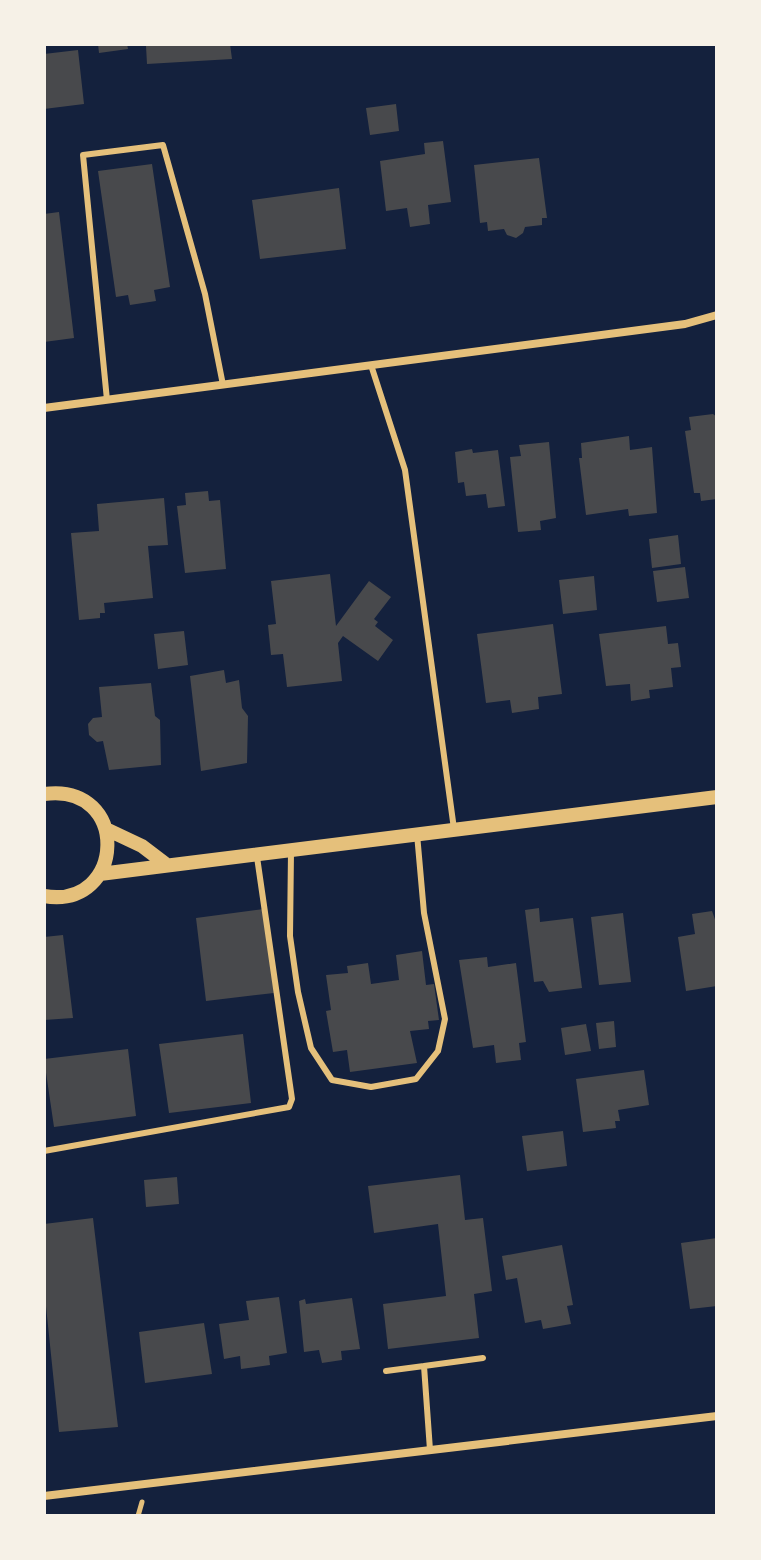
<svg xmlns="http://www.w3.org/2000/svg" width="761" height="1560" font-family="'Work Sans',sans-serif">
<style>
.building{fill:#48494c}
.lines{fill:none;stroke-linecap:round;stroke-linejoin:round}
.path{stroke:#e5c07b;stroke-width:5}
.service{stroke:#e5c07b;stroke-width:6}
.minor{stroke:#e5c07b;stroke-width:8}
.tertiary{stroke:#e5c07b;stroke-width:14}
</style>
<rect width="100%" height="100%" fill="#14213d"/>
<path class="building" d="M98,44h29l1,5 -29,4z
M160,44h70l2,15 -85,5 -1,-18z
M78,50l6,54 -40,5v-55z
M396,104l3,27 -29,4 -4,-27z
M443,141l8,61 -23,3 2,19 -20,3 -3,-19 -21,3 -6,-50 45,-7 -1,-11z
M539,158l8,60h-5v7l-17,2 -2,6 -7,5 -9,-3 -3,-6 -16,2 -1,-9 -7,1 -6,-58z
M152,164l18,123 -16,3 2,11 -26,4 -2,-10 -12,2 -18,-126z
M339,188l7,61 -86,10 -8,-59z
M59,212l15,126 -30,4v-128z
M713,414l4,3v82l-16,2 -1,-8h-6l-9,-62 6,-1 -2,-13z
M629,436l1,14 22,-3 5,66 -28,3 -1,-7 -42,6 -7,-57h3l-1,-15z
M549,442l7,76 -16,3 1,9 -23,2 -8,-75 11,-1 -2,-11z
M472,449l1,4 25,-3 7,56 -17,2 -2,-14 -20,2 -2,-14 -6,1 -3,-31z
M208,491l1,10 11,-1 6,69 -41,4 -8,-67 9,-1 -1,-12z
M164,498l4,47 -20,1 5,52 -49,5 1,10h-5v5l-21,2 -8,-87 28,-2 -2,-27z
M678,535l3,29 -29,4 -3,-29z
M685,567l4,31 -32,4 -4,-31z
M330,574l6,52 33,-45 22,16 -17,22 4,3 -3,4 18,14 -15,21 -35,-25 -5,7 4,38 -55,6 -4,-33 -12,1 -3,-30 8,-1 -5,-43z
M594,576l3,34 -34,4 -4,-34z
M553,624l9,70 -24,3 1,12 -27,4 -2,-13 -24,3 -9,-69z
M666,626l2,18 10,-1 3,24 -10,1 2,19 -24,3 1,8 -19,3 -1,-17 -24,2 -7,-52z
M184,631l4,34 -30,4 -4,-35z
M224,670l2,13 13,-3 3,28 6,8 -1,47 -46,8 -11,-95z
M151,683l4,33 5,4 1,45 -52,5 -6,-29 -6,1 -8,-7 -1,-11 5,-6 9,-1 -3,-30z
M539,908l1,14 33,-4 9,70 -33,4 -6,-11 -9,1 -9,-72z
M264,909l10,84 -68,8 -10,-83z
M712,911l5,14v61l-31,5 -8,-54 17,-3 -3,-20z
M623,913l8,69 -32,3 -8,-68z
M63,935l10,83 -29,2v-83z
M422,951l4,34 8,-1 5,36 -11,1 1,8 -19,2 7,32 -67,9 -3,-22 -14,2 -7,-41 5,-1 -5,-35 22,-2 -1,-7 21,-3 3,21 28,-4 -3,-25z
M487,957l1,10 28,-4 10,79 -7,1 2,17 -25,3 -2,-18 -21,3 -14,-88z
M614,1021l2,26 -17,2 -3,-26z
M586,1024l5,27 -26,4 -4,-27z
M243,1034l8,69 -82,10 -10,-69z
M128,1049l8,67 -82,11 -10,-68z
M644,1070l5,35 -31,5 2,11h-5l1,7 -33,4 -7,-53z
M563,1131l4,35 -40,5 -5,-35z
M460,1175l5,45 18,-2 9,73 -18,3 5,44 -91,11 -5,-45 63,-8 -8,-72 -64,9 -6,-47z
M177,1177l2,27 -33,3 -2,-27z
M93,1218l25,209 -59,5 -15,-145v-63z
M717,1238v68l-27,3 -9,-66z
M562,1245l11,60 -6,1 4,18 -28,5 -2,-9 -16,3 -8,-45 -11,2 -4,-24z
M279,1297l8,56 -18,3 1,9 -29,4 -1,-13 -16,3 -5,-35 30,-4 -3,-19z
M352,1298l8,51 -19,2 1,9 -20,3 -3,-13 -15,2 -5,-51 6,-2 1,5z
M204,1323l8,51 -67,9 -6,-51z"/>
<g class="lines">
<path class="path" d="M138,1516l4,-14"/>
<path class="service" d="M371,365l34,105 49,359
M107,400l-24,-245 80,-10 42,149 18,91
M291,852l-1,84 8,56 13,56 21,32 39,7 45,-8 22,-28 7,-32 -21,-106 -7,-79
M44,1151l245,-44 3,-8 -35,-242
M424,1366l59,-8
M386,1371l38,-5 6,84"/>
<path class="minor" d="M44,408l641,-84 32,-9
M44,1496l673,-80"/>
<path class="tertiary" d="M44,794c87,-12 82,116 0,102
M106,829l36,17 25,19
M100,874l617,-77"/>
</g>
<rect width="761" height="1560" fill="none" stroke="#f6f1e7" stroke-width="92"/>
</svg>
